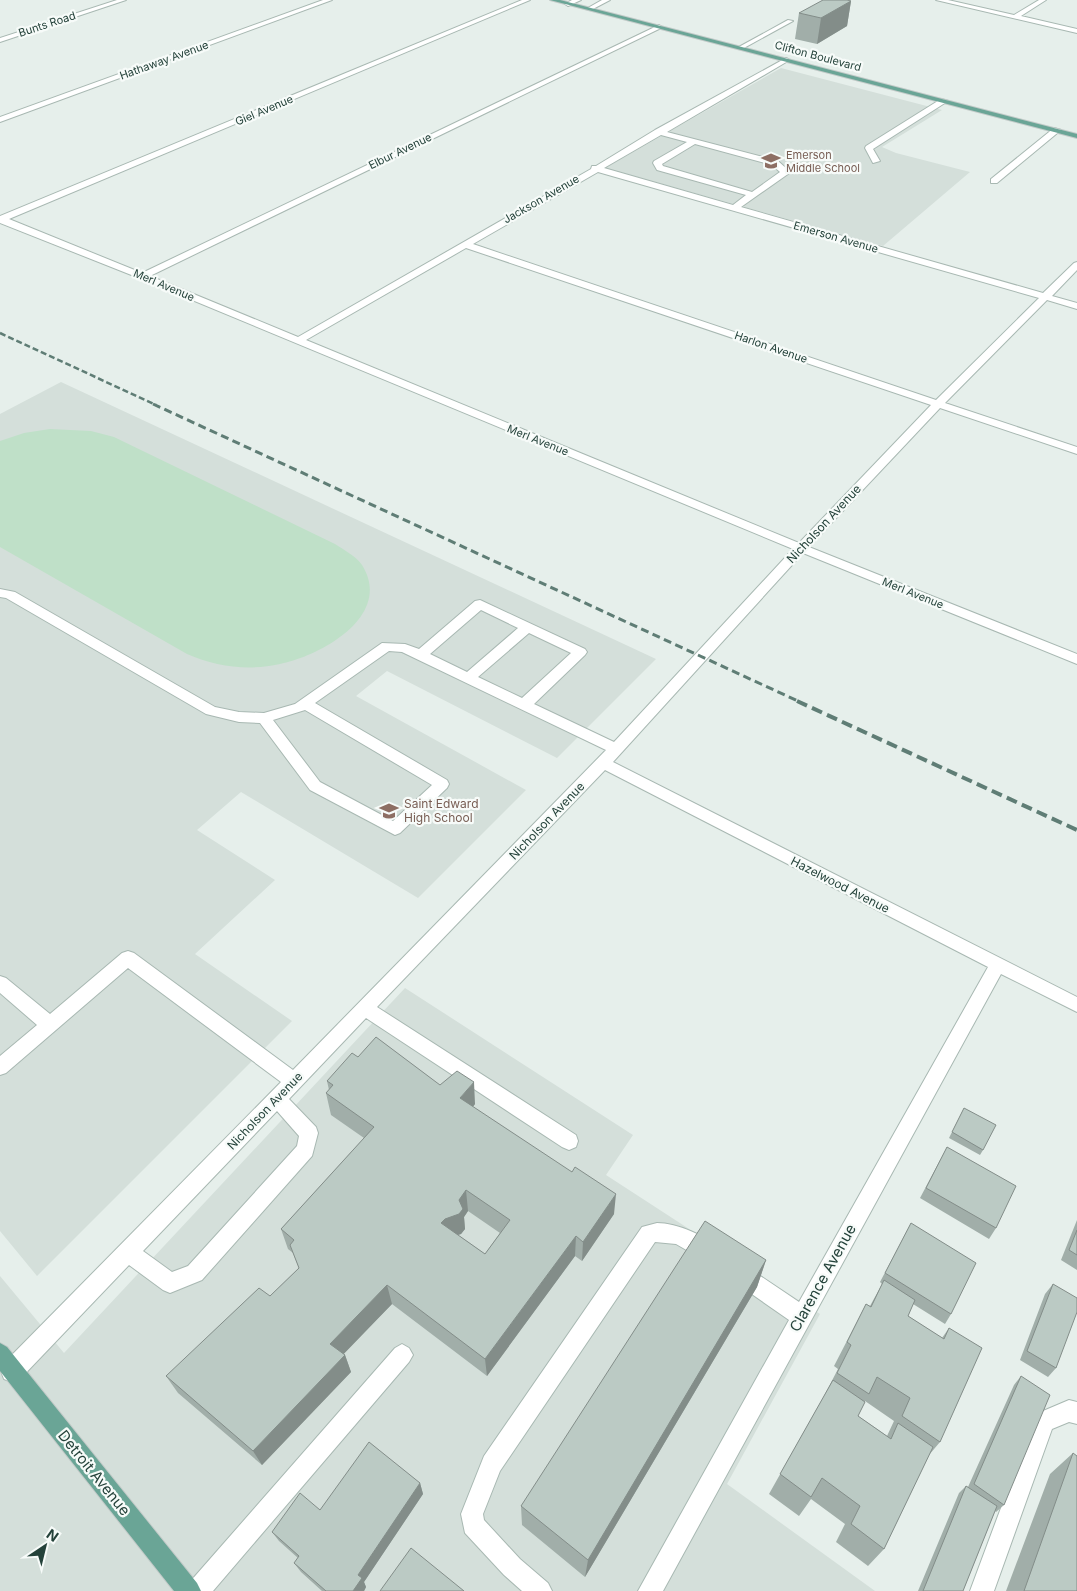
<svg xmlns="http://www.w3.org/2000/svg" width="1077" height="1591" font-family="Inter,sans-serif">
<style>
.built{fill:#d4dfda}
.green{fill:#bfe0c8}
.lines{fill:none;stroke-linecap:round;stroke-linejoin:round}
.minor-casing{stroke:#a8b8b2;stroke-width:2}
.major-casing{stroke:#c2cac8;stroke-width:2}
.minor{fill:#fff;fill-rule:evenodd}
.major{fill:#6aa596;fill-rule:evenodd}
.rail-far2{stroke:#5f7d75;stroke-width:2.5;stroke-dasharray:6 3;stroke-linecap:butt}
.rail-far1{stroke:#5f7d75;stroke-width:3;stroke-dasharray:8 4.5;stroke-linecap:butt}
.rail{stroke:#5f7d75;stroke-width:4;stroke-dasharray:11 5.5;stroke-linecap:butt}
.wall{fill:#a1aea9;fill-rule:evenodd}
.shaded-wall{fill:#838d89}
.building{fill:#bbcac4;stroke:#838d89;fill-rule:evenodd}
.labels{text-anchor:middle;stroke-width:4.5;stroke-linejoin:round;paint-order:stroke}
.far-street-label{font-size:11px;fill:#24423a;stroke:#f7fbf9}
.far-education-label{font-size:11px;fill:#785e54;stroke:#f7fbf9;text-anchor:start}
.street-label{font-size:12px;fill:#24423a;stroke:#f7fbf9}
.education-label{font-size:12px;fill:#785e54;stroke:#f7fbf9;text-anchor:start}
.near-street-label{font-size:15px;fill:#24423a;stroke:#f7fbf9}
</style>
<rect width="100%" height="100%" fill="#e6efeb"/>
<path class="built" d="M781,68l161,42 -60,37 14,6 74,19 -87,74 -278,-78z
M61,382l595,277 -99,99 -170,-87 -31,25 170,94 -108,108 -177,-106 -44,38 78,50 -80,74 97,67 -255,255 -37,-45v-817z
M405,988l228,147 -27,40 214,139 -93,170 148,107h-875v-315l64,77z"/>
<path class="green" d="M50,429l41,2 23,6 221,107c9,6 21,12 27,21 32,51 -42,91 -82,99 -31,7 -64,3 -93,-10l-187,-107v-106l24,-8z"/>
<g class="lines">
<g class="minor-casing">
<path id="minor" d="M117,0h9l-126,42v-4z
M323,0h9l-332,122v-5z
M522,0h8l-521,219 133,54 517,-248 3,2 -1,1 -511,248 148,61 293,-168 1,-3h4l59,-36 131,-72 2,1v2l-121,71 111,29 10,9v4l-47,33 302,86 31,-30 3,-1v8l-25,26 25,7v6l-30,-9 -102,103 132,44v7l-137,-46 -131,139 268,107v10l-274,-111 -190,209 464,235v15l-76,-38 -338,617h-25l151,-271 -56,-39 -3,-7 3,-7 7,-3 7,3 52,35 189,-335 -383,-197 -228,237 199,128 2,6 -2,6 -7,3 -7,-3 -196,-129 -77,81 27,28 2,6 -6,23 -110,124 -32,13 -7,-3 -34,-25 -109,114 -8,3 -8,-3 -3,-8 3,-8 277,-281 -153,-114 -122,105 -6,2v-19l37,-31 -37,-32v-17l6,2 44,36 72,-61 6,-2 6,2 159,117 313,-320 -204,-98 -13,-1 -74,52 132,77 2,4 -2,4 -47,45 -5,2 -85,-45 -50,-67 -21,-1 -33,-8 -200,-116 -6,-1v-8l15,3 200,115 24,5 25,1 31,-9 87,-61 23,1 14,5 56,-48 5,-1 105,49 2,3 -2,3 -51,49 80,38 179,-193 -654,-271 -139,-55v-7zM661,135l26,7 -33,19 -1,2 4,7 89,25 -13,10 -129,-37zM695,144l77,21 8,7 -28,20 -89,-26 -1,-2zM598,172l441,126 -103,102 -463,-156zM466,248l465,157 -132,138 -493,-203zM481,610l37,18 -51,44 -37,-18zM529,633l42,20 -49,45 -44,-21zM305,710l127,75 -39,36 -73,-39 -47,-62zM277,1111l22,25 -2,10 -109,120 -16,6 -29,-21z
M572,0h9l-13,6 -3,-2z
M602,0h8l-19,10 -5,-1z
M936,0h12l66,15 25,-15h7l-25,16 56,13v4z
M788,20l5,1 -51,28 -5,-1z
M941,99l7,2 -75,48 7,12 -7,2 -8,-15 1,-2z
M1054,128l7,2 -64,53h-6v-4z
M657,1223c18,0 55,13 62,30l-3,7 -7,3 -33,-19 -21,-2 -155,229 -17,43 1,6 36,39 28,24 4,8h-30l-18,-16 -39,-42 -4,-19 23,-58 158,-229z
M402,1344l7,4 4,7 -4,7 -196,229h-28l4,-8 206,-235z
M1069,1400l8,2v22l-8,-2 -17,7 -58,162h-24l66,-177z"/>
</g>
<g class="major-casing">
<path id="major" d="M550,0h10l517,134v4z
M0,1343l7,4 190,236 4,8h-27l-174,-220z"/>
</g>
<use href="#minor" class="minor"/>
<use href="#major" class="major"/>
<path class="rail-far2" d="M0,333l156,72"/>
<path class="rail-far1" d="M153,404l647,298"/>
<path class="rail" d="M797,701l280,129"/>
</g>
<path class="wall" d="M851,1l-4,25 -30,18 -22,-5 4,-26z
M358,1057l82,28 35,19 -2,3 141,107 -32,47 -7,-5 -88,120 -95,-72 -49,50 2,1 6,17 -89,93 -84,-72 -12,-17 104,-80 29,-28 -6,-15 -5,-4 -7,-20 83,-91 -33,-23 -5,-22 3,-3 -2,-9zM468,1211l32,22 -15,21 -27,-19 3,-1 4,-5 -1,-12z
M964,1108l19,42 -3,5 -31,-17z
M947,1147l49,81 -7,11 -69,-41z
M1077,1220v50l-16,-10z
M911,1223l40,91 -6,10 -32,-20 -5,12 34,22 7,-10 -9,114 -11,13 -45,94 -16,17 -32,-24 9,-18 -34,-25 -12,17 -30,-22 55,-98 14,-27 -4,-3 32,-62 4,2 12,-22 -2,-2zM865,1401l29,20 -7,15 -29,-20z
M766,1260l-9,27 -172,290 -63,-52 -1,-19z
M1053,1284l3,84 -8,9 -28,-17 25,-66z
M1021,1376l-17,129 -8,7 -1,-1 -32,80h-45l41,-98 7,-7 2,1 46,-102z
M1073,1453l4,138h-71l44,-117z
M420,1483l3,11 -59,88 2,5 -2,4h-42l-21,-19 -7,-9 4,-5 -19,-17 -7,-9 48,-22z"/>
<path class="shaded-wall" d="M851,1l-4,25 -30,18 4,-26z
M474,1082l1,22 -13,16 -2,-22z
M466,1190l2,21 -4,6 1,12 -4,5 -14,4 -6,-15z
M616,1194l-2,20 -32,47 1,-19z
M576,1236l-1,20 -88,120 -2,-17z
M766,1260l-9,27 -172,290 3,-17z
M387,1285l5,19 -55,57 -7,-17z
M345,1355l6,17 -89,93 -9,-14z
M420,1483l3,11 -59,88 2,5 -2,4h-11l5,-16z"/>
<path class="building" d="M823,0h24l4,1 -30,17 -22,-5z
M376,1037l64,48 17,-14 17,11 -14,16 112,74 3,-5 41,27 -33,48 -7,-6 -91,123 -98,-74 -57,59 15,11 -92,96 -87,-75 93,-88 11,8 29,-28 -9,-23 4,-5 -13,-11 93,-102 -48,-34 7,-8 -6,-4 25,-28 6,4zM466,1190l44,30 -25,34 -44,-31 4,-4 14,-5 4,-5 -4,-9z
M964,1108l32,17 -13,25 -31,-18z
M947,1147l69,39 -20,42 -70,-40z
M705,1221l61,39 -178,300 -67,-54z
M911,1223l65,40 -25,51 -66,-41z
M1077,1230v25l-8,-5z
M884,1280l31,20 -7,16 36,23 5,-11 33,20 -42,94 -38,-26 8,-18 -33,-21 -8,17 -32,-21 14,-28 -4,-3 19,-38 5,3z
M1053,1284l24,14v14l-21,56 -29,-17z
M1021,1376l29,19 -46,110 -30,-21z
M833,1380l32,22 -7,14 33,23 7,-16 35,24 -49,102 -33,-25 9,-18 -38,-28 -11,19 -31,-23z
M369,1442l51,41 -62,92 4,3 -9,13h-27l-32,-28 5,-7 -27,-24 28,-39 20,17z
M1073,1453l4,3v135h-53z
M966,1486l31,20 -34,85h-40z
M411,1548l53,43h-84z"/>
<defs>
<g id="school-bare" transform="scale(1.5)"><path d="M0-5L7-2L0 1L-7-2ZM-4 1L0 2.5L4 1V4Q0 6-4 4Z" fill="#8d6e63" stroke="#f7fbf9" stroke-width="2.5" paint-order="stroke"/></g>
</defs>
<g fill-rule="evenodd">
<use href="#school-bare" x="771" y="161"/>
<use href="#school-bare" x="389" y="811"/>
</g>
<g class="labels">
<g class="far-street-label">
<text transform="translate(47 24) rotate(-18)" y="4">Bunts Road</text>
<text transform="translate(818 56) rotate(15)" y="4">Clifton Boulevard</text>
<text transform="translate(164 60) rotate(-20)" y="4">Hathaway Avenue</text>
<text transform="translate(264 110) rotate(-23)" y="4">Giel Avenue</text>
<text transform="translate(400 151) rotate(-26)" y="4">Elbur Avenue</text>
<text transform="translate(541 199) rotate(-30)" y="4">Jackson Avenue</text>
<text transform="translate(836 237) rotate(16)" y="4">Emerson Avenue</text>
<text transform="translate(164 285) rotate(23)" y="4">Merl Avenue</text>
<text transform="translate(771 347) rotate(19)" y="4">Harlon Avenue</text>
<text transform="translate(538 440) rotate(22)" y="4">Merl Avenue</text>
<text transform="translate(913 593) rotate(22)" y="4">Merl Avenue</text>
</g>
<g class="far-education-label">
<text x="786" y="159">Emerson<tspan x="786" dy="13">Middle School</tspan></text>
</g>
<g class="street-label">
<text transform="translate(824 524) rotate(-47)" y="4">Nicholson Avenue</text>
<text transform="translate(547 821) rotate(-46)" y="4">Nicholson Avenue</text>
<text transform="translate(840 885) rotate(27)" y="4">Hazelwood Avenue</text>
<text transform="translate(265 1111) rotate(-46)" y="4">Nicholson Avenue</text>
</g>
<g class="education-label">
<text x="404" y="808">Saint Edward<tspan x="404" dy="14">High School</tspan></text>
</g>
<g class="near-street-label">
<text transform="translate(823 1278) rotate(-61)" y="5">Clarence Avenue</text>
<text transform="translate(94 1473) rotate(51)" y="5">Detroit Avenue</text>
</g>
</g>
<g transform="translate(45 1546) rotate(35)" stroke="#f7fbf9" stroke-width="4" paint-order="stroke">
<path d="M0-4L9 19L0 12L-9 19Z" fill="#24423a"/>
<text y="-8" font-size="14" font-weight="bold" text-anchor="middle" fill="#24423a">N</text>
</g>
</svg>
